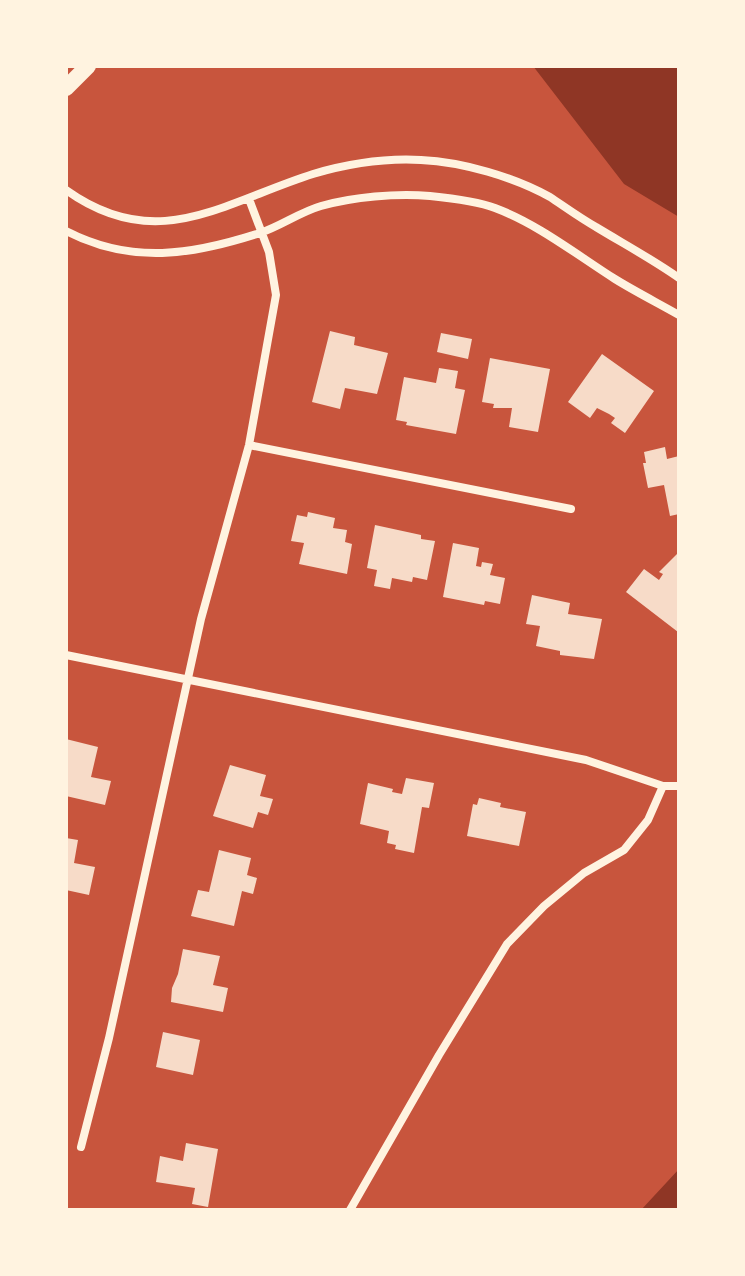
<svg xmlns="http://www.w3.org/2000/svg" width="745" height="1276" font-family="'Asap Condensed',sans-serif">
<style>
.water{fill:#8f3625}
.building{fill:#f7dbc8}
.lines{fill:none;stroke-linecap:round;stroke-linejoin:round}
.minor{stroke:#fff3e0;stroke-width:8}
.secondary{stroke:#fff3e0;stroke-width:16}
</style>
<rect width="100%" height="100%" fill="#c8553d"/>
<path class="water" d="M533,66h146v151l-55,-33z
M679,1169v41h-38z"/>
<path class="building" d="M330,331l25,6 -1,8 34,8 -11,41 -32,-6 -5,21 -28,-7z
M441,333l31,6 -4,20 -31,-7z
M602,354l52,37 -29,42 -14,-10 4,-5 -6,-4 -12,-6 -7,10 -22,-16z
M490,358l60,11 -12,63 -29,-5 3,-19h-19l1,-4 -12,-2z
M439,368l19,3 -3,17 10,2 -9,44 -50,-9 1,-3 -11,-2 8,-43 32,6z
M665,447l2,12 12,-3v58l-9,2 -6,-31 -16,3 -5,-25h3l-2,-11z
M308,512l27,6 -2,10 14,2 -2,12 7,2 -5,30 -48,-10 5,-21 -13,-2 6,-26 10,2z
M375,525l46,10v4l14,2 -8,39 -14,-3 -1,5 -20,-4 -2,11 -16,-3 3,-16 -10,-2z
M453,543l26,5 -3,18 5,1 1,-5 11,2 -3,11 15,3 -5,26 -15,-3 -1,4 -41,-8z
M679,552v79l-1,1 -52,-40 18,-23 15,11 4,-6 -4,-2z
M532,595l38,8 -2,11 34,5 -8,40 -34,-4v-4l-24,-5 4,-20 -14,-2z
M66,739l32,8 -7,30 20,4 -6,24 -39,-9z
M230,765l36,10 -6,21 13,3 -5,16 -10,-3 -5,16 -40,-12z
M406,778l28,5 -5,25 -7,-1 -8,46 -19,-4 1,-4 -9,-2 2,-12 -29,-7 8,-41 25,6 -1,3 10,2z
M479,798l22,5 -1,4 26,5 -7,34 -52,-10 6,-32 4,1z
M66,838l12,2 -4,23 21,4 -6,28 -23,-5z
M219,850l32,8 -4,17 10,3 -4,16 -11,-3 -8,35 -43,-10 7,-26 11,2z
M183,949l37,7 -7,29 15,3 -5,24 -52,-10 1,-14 6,-14z
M163,1032l37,8 -7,35 -37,-8z
M186,1143l32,6 -10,58 -16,-3 3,-16 -39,-6 4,-26 23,5z"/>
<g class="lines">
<path class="minor" d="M66,190c91,65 156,13 247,-16 34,-10 73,-16 108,-14 42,2 93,17 129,37 15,10 30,21 46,30 28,17 56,32 83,51
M66,231c66,34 126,24 194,2 21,-7 40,-21 61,-27 32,-9 75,-13 109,-10 20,2 47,5 65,12 43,16 82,47 120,71 21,13 43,24 64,36
M249,445l322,64
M66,655l520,105 77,26
M81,1147l28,-109 92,-419 48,-174 27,-150 -7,-43 -20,-53
M350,1210l89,-155 68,-111 37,-38 40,-33 40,-23 24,-30 15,-34h16"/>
<path class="secondary" d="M66,88l22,-22"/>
</g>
<rect width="745" height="1276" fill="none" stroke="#fff3e0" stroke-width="136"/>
</svg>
